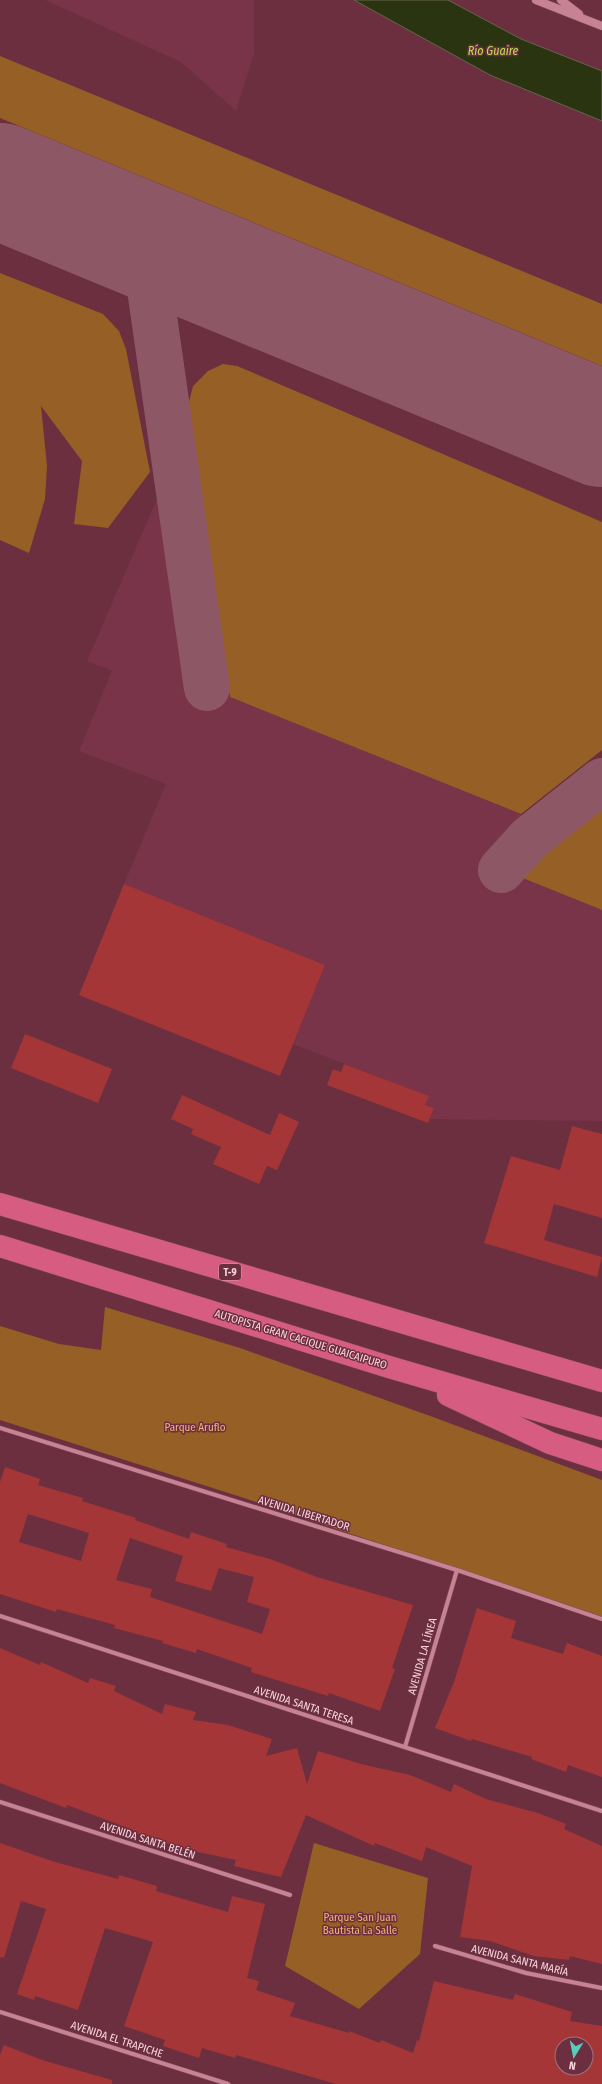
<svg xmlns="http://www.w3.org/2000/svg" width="602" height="2084" font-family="'Fira Sans Condensed',sans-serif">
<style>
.built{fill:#793449}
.green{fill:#965f25}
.water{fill:#2a3410;stroke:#68644d}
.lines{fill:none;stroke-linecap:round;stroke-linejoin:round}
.taxiway{stroke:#8e5766;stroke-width:46}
.runway{stroke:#8e5766;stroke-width:116}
.building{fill:#a53637;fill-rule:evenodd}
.street-casing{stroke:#814d5d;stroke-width:5}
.secondary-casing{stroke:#814d5d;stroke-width:9}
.highway-casing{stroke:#814d5d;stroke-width:23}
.street{stroke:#c78293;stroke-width:4}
.secondary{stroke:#c78293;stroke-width:8}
.highway{stroke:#d75c82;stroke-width:22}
.labels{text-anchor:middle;stroke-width:3;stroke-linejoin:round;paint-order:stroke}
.shield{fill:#6b2f40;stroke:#cfa2ad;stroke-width:1}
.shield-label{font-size:10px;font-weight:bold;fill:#fad4dc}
.street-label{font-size:11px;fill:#fad4dc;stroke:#6b2f40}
.park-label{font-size:11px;fill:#f2b378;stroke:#6b2f40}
.water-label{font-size:12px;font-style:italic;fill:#b8e04f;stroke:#6b2f40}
</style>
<rect width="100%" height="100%" fill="#6b2f40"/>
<path class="built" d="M45,0h209v53l-18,58 -55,-49z
M173,462l34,226 314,126 9,24 -29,32 101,40v211l-172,-2 4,-11 -9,-3 3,-9 -135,-52 32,-79 -201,-81 42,-100 -87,-33 33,-80 -25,-10z"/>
<path class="green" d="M0,56l602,248v62l-602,-248z
M0,273l103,41 16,17 7,18 24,123 -42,56 -34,-4 8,-63 -41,-55 6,60 -2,33 -16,54 -29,-13z
M223,364l14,2 365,156v228l-81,64 -291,-117 -42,-291 5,-20 15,-15z
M602,807v103l-87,-35z
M105,1307l135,41 193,69 169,63v138l-355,-119 -247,-79v-94l59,18 42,6z
M314,1843l114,35 -8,76 -61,55 -74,-43z"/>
<path class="water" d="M354,0h94l73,39 81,32v50l-112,-46z"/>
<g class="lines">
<path class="taxiway" d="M143,240l64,448
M501,870l29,-32 72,-57"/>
<path class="runway" d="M0,181l602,248"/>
</g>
<path class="building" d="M124,884l201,81 -45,111 -201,-81z
M25,1034l87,35 -14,34 -87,-35z
M344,1064l85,32 -4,9 9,3 -6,15 -101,-38 6,-16 8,3z
M182,1095l88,40 9,-22 20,9 -22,48 -10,-4 -8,18 -46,-20 8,-17 -30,-13 2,-5 -22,-10z
M572,1126l30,8v84l-48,-14 -10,36 58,17 -5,20 -113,-34 27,-87 49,14z
M5,1467l35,12 -2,6 45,13 -1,3 54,17 -1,2 54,19 2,-7 36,12 -1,3 44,12 47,18 96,28 -21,63 3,1 -15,42 -51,-18 -1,3 -77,-24 1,-4 -55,-19 -1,4 -34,-10 1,-2 -49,-13 1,-3 -58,-16 -1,3 -56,-18v-112zM28,1514l61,19 -8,28 -62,-19zM130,1538l53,18 -8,25 36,10 8,-23 35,9 -7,25 23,7 -8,25 -112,-37 2,-8 -36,-9z
M477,1608l39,13 -5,17 52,16 4,-11 35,13v121l-34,-12 -2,7 -35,-13 1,-2 -60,-18 -1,2 -36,-13 19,-46z
M0,1648l40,17 1,-3 47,21 2,-5 26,8 -2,5 48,23 3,-10 31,8 -3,8 35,5 44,14 -6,17 31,-8 10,36 11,-33 47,14 45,10 41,17 3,-8 32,15 52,14 28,11 -2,5 38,17v118l-32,-8 -1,4 -35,-4 -44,-15 -30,-4 12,-71 -46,-19 -4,14 -47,-18 -1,3 -68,-31 -25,62 -47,-11 2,-6 -52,-11 -51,-17v-2l-66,-25 -1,3 -66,-25z
M0,1843l55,19 63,17 1,-4 38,11 -1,5 72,21 4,-16 33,8 -18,74 12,3 -3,9 39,13 -5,13 59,17v-2l31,12 1,-3 32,13 4,-13 2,1 15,-60 79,19 2,-6 57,18 -2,9 32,5v58h-266l-100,-29 -1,3 -33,-10 -3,10 -36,-12 2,-6 -41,-14 29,-84 -48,-14 -27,82 -43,-14 -1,4 -17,-6 29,-85 -25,-8 -17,57 -4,-1zM562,2044h24v24h-24z
M4,2045l38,15 70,20v4h-112v-29z"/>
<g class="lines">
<g class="street-casing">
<path id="street" d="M0,1428l457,142 145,49
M0,1616l602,195
M405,1747l52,-177
M0,1802l290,93
M435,1946l91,27 76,15
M0,2012l228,72"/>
</g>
<g class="secondary-casing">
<path id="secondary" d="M536,0l66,26
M561,0l18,14"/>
</g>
<g class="highway-casing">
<path id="highway" d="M0,1204c201,59 402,117 602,177
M0,1246l389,121 213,62
M448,1395l102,48 52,17"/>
</g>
<use href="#street" class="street"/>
<use href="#secondary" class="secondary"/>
<use href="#highway" class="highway"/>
</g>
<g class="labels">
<rect class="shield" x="219" y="1264" width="22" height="16" rx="3"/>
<g class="shield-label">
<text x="230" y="1276">T-9</text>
</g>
<g class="street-label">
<text transform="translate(301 1339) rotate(17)" y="4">AUTOPISTA GRAN CACIQUE GUAICAIPURO</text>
<text transform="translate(304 1513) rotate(17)" y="4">AVENIDA LIBERTADOR</text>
<text transform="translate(422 1656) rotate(-74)" y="4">AVENIDA LA LÍNEA</text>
<text transform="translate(304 1705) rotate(18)" y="4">AVENIDA SANTA TERESA</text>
<text transform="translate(148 1840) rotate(18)" y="4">AVENIDA SANTA BELÉN</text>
<text transform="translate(520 1960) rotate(14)" y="4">AVENIDA SANTA MARÍA</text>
<text transform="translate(117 2039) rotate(18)" y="4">AVENIDA EL TRAPICHE</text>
</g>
<g class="park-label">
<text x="195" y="1431">Parque Aruflo</text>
<text x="360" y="1921">Parque San Juan<tspan x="360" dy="13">Bautista La Salle</tspan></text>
</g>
<g class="water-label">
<text x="493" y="55">Río Guaire</text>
</g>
</g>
<g transform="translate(574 2056) rotate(190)"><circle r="19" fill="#6b2f40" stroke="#a4717e"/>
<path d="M0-3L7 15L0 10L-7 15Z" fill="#59cebe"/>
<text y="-6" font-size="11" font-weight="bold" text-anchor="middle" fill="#fad4dc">N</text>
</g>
</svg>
